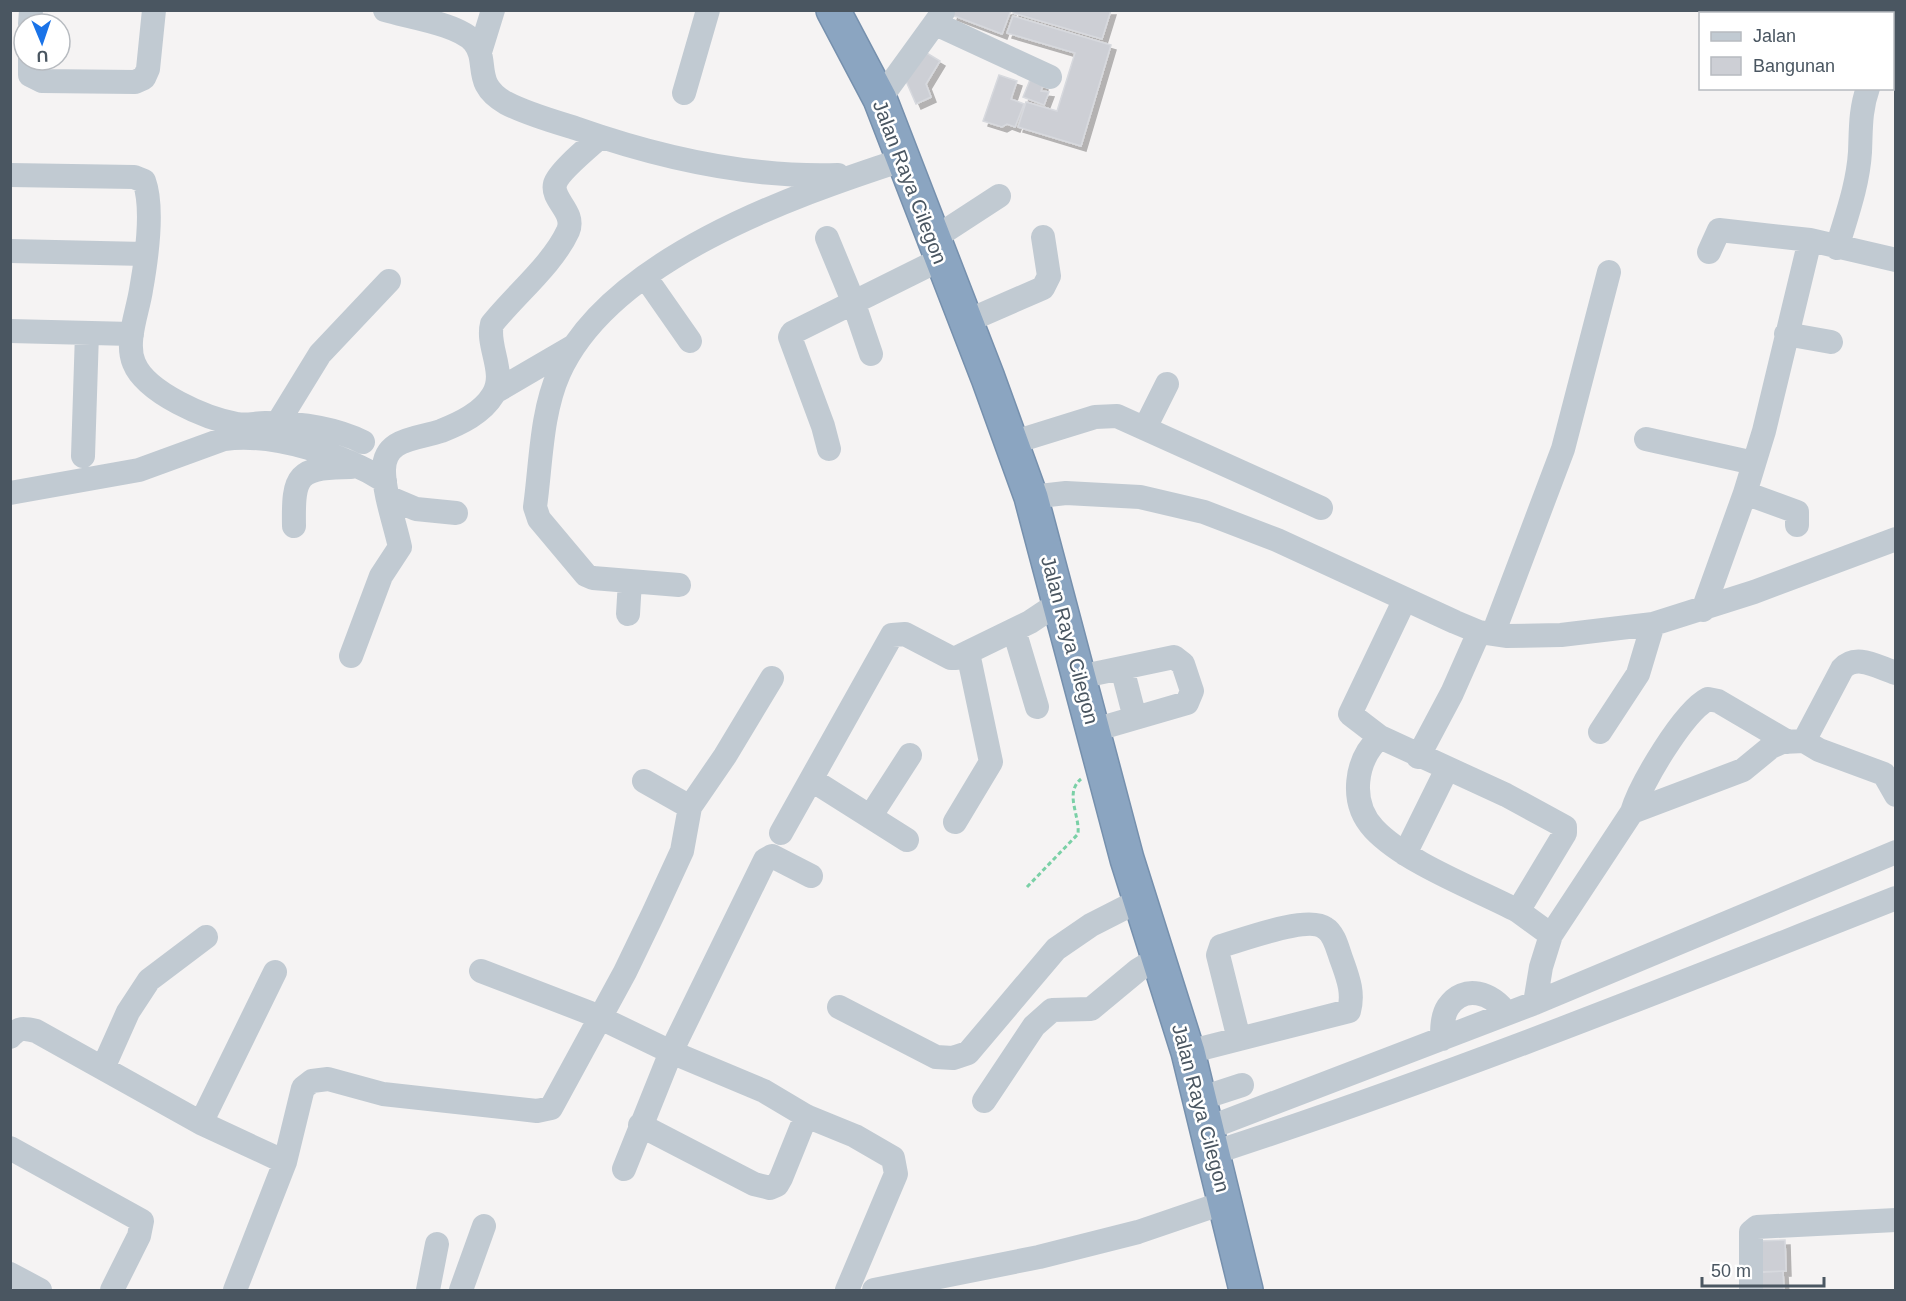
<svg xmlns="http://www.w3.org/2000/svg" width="1906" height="1301" font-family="Arial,sans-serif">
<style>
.building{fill:#cdcfd5;stroke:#d7d9de;stroke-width:1.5;filter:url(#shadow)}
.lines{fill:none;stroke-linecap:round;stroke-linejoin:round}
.highway-casing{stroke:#7690ad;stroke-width:36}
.path{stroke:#7ad0a6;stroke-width:3;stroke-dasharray:4.5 3;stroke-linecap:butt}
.minor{stroke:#c1cad2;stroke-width:24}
.highway{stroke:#8ba5c1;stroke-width:33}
.labels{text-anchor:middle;stroke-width:5;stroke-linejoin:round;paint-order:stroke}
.street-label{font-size:20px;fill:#4a5661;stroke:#fff}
</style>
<defs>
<filter id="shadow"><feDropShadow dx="5" dy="5" stdDeviation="0" flood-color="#0004"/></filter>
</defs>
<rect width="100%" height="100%" fill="#f5f3f3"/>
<path class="building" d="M954,10h57l-9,24 -50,-19z
M1014,10h97l-9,29 -89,-26z
M1013,16l98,29 -30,101 -63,-19 8,-25 31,9 18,-58 -68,-20z
M925,52l15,9 -14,23 5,13 -15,7 -10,-23z
M999,75l18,6 -6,18 13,5 -9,23 -8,-3 -5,3 -19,-6z
M1030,80l13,5 -2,6 8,1 -5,13 -21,-8z
M1785,1240l1,31 -30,1 -1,-31z
M1783,1271l1,19h-30l-1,-17z"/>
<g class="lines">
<g class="highway-casing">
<path id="highway" d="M833,10l47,89 108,279 43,119 96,362 61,193 58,238"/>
</g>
<path class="path" d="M1027,887l51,-53c2,-19 -14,-41 3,-55"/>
<path class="minor" d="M385,10c23,7 74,14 89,32 16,20 -3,41 32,61 21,11 46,18 69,25 85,30 173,50 263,47
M30,24l1,-14
M936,24l114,53
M480,52l13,-42
M30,60v15l12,6 93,1 9,-4 4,-9 6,-59
M1892,66h4
M684,93l24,-83
M880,99l63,-87
M10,175l124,2 10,4c10,27 2,81 -3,109 -3,21 -16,52 -7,73 12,30 73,56 103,61 9,2 19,-1 28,-1 34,0 68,4 98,19
M827,238l26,63 18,53
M933,239l66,-43
M1837,248c9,-31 21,-63 23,-96 1,-22 0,-42 8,-64
M10,251l135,3
M1709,252l10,-22 91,10
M646,278l44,63
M965,322l78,-34 6,-12 -6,-39
M10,331l122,3
M1786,334l45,8
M495,392l77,-45
M277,424l43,-70 69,-73
M1145,428l22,-44
M1646,439l108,24
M1011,443l84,-26 22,-1 204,92
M829,449l-6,-23 -33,-89 2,-4 149,-74
M83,456l4,-123
M10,493l129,-23 85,-31c49,-7 120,16 161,42
M1745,493l52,19v13
M1031,497l35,-4 74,4 64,15 73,28 178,82 24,10 27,4 55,-1 92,-11 101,-32 142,-53
M390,498l26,11 40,4
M294,526c-1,-51 3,-59 57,-59
M679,585l-86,-7 -7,-3 -47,-56 -4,-12c6,-43 6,-94 24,-134 51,-113 232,-177 343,-213
M1405,599l-55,115 30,23 126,58 59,32v6l-47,78 33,24
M1703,610l42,-117 19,-62 46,-191 86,20
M628,614l2,-33
M1014,630l23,77
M1493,634l70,-185 46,-177
M351,656l30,-80 19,-29c-5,-23 -16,-53 -16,-76 -1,-34 35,-32 57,-40 20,-8 41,-18 52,-36 14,-22 -7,-49 -1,-71 23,-29 61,-60 76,-93 8,-19 -17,-31 -13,-47 3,-12 35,-38 45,-47
M1122,668l13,50
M1079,677l95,-20 9,7 9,27 -5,12 -93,27
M1600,732l38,-58 15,-50
M1380,737c-25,23 -31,65 -6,92 32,34 102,60 144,82
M1804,741l38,-72c14,-16 35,-2 54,4
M1418,757l34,-64 27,-61
M812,780l95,60
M644,781l46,26
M1632,812c8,-27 51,-100 76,-113l10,2 70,41
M870,817l40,-62
M955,822l36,-60 -23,-109
M781,833l111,-198 13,-1 46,24h5l74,-36 30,-20
M1405,854l42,-85
M481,971l109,42 81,39 93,39 42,25 49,20 38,22 3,16 -49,116
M1535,1003l6,-36 10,-32 81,-123 111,-42 28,-23 11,-5 22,-1 15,9 65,24 12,21
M839,1007l97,50 17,1 15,-5 88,-104 35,-24 49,-25
M10,1037c9,-10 14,-9 26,-6l165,92 84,39
M1442,1039c0,-10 0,-23 6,-32 16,-24 45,-14 58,6
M1188,1052l161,-41c5,-18 -1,-33 -7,-50 -4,-10 -7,-27 -17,-33 -17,-13 -83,12 -104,18l-3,9 21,84
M103,1068l25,-56 21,-32 57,-43
M1199,1099l43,-14
M984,1101l50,-75 18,-16 39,-1 47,-39 20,-12
M201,1123l74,-151
M640,1125l114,59 16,4 7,-3 4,-7 25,-62
M1206,1129l329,-126 361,-151
M10,1148l132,73 -3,15 -27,54
M1213,1153c231,-75 457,-166 683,-255
M624,1169l47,-117 94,-192 7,-4 39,20
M10,1274l30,16
M235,1290l50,-128 18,-74 9,-7 16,-2 55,15 154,17 14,-3 74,-136 28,-58 29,-63 8,-44 35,-51 47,-78
M428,1290l9,-46
M461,1290l23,-64
M874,1290l165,-33 99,-25 88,-30
M1751,1290v-58l6,-5 139,-7"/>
<use href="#highway" class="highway"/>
</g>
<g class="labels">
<g class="street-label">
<text transform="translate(910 182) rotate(69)" y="7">Jalan Raya Cilegon</text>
<text transform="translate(1070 640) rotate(75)" y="7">Jalan Raya Cilegon</text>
<text transform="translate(1201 1108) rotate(75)" y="7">Jalan Raya Cilegon</text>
</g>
</g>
<rect width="1906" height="1301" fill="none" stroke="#4a5661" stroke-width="24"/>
<rect x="1699" y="12" width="195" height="78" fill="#ffffff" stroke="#b7bbc0" stroke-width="1.5"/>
<rect x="1711" y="32" width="30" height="9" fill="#c1cad2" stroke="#b7bbc0" stroke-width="1.5"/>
<text x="1753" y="42" font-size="18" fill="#4a5661">Jalan</text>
<rect x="1711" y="57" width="30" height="18" fill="#cdcfd5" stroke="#b7bbc0" stroke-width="1.5"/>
<text x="1753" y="72" font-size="18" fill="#4a5661">Bangunan</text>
<g transform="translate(42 42) rotate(178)"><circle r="28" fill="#ffffff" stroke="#b7bbc0" stroke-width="1.5"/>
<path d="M0-4.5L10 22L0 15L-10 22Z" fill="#1a73e8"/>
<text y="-9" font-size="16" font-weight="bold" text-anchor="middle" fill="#4a5661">U</text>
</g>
<path d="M1702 1277v9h122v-9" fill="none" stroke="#4a5661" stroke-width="3"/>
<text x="1711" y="1277" font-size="18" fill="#4a5661" stroke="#ffffff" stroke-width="4.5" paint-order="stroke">50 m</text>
</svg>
